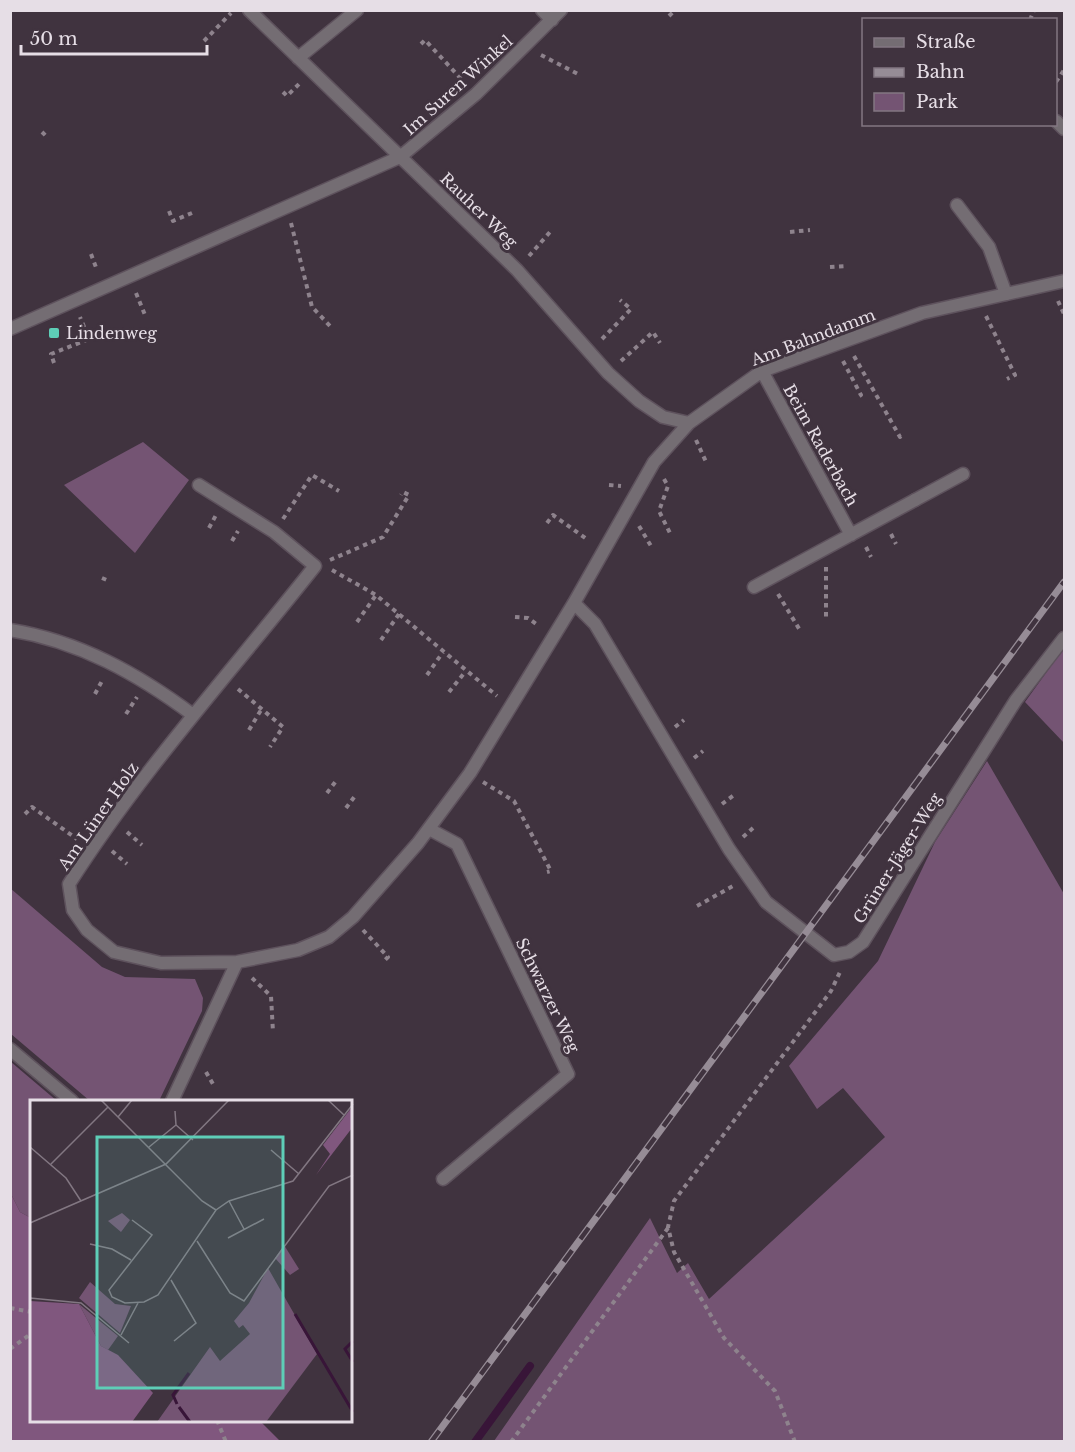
<svg xmlns="http://www.w3.org/2000/svg" width="1075" height="1452" font-family="'Libre Baskerville',serif">
<style>
.green{fill:#745473}
.forest{fill:#80577e}
.lines{fill:none;stroke-linecap:round;stroke-linejoin:round}
.stream{stroke:#381538;stroke-width:8}
.lane-casing{stroke:#5e525d;stroke-width:15}
.street-casing{stroke:#5e525d;stroke-width:15}
.path{stroke:#8e838d;stroke-width:4;stroke-dasharray:4.5 4.5;stroke-linecap:butt}
.lane{stroke:#746d73;stroke-width:12}
.street{stroke:#746d73;stroke-width:12}
.rail-casing{stroke:#968c96;stroke-width:7}
.rail{stroke:#40333f;stroke-width:4.5;stroke-dasharray:14;stroke-linecap:butt}
.poi-dot{fill:#5eceb7;stroke:#40333f;stroke-width:2}
.labels{text-anchor:middle;stroke-width:6;stroke-linejoin:round;paint-order:stroke}
.street-label{font-size:16px;fill:#e6dee6;stroke:#40333f}
.poi-label{font-size:16px;fill:#e6dee6;stroke:#40333f;text-anchor:start}
.inset-river{fill:none;stroke:#381538;stroke-width:3}
.inset-road{fill:none;stroke:#827782;stroke-width:1.5}
.view{fill:#5eceb7;fill-opacity:0.15;stroke:#5eceb7;stroke-width:3}
.inset-edge{fill:none;stroke:#e6dee6;stroke-width:3}
</style>
<rect width="100%" height="100%" fill="#40333f"/>
<path class="green" d="M143,442l46,38 -54,73 -71,-68z
M1064,648v95l-39,-41z
M987,761l77,133v547h-570l156,-223 27,55 11,-10 21,36 176,-162 -42,-49 -26,21 -28,-43 89,-105 57,-119z
M10,888l92,79 23,10 70,2 8,19 -1,13 -43,90h-69l-79,-67z
M11,1062l46,39h-25l-1,117 -11,-6 -9,-18z"/>
<path class="forest" d="M11,1194l9,18 11,6 1,202 228,1 20,20h-269z"/>
<g class="lines">
<path class="stream" d="M475,1442l55,-76"/>
<g class="lane-casing">
<path id="lane" d="M1056,121l8,8
M957,205l32,42 17,47
M915,500l48,-26
M429,829l28,15 111,230 -125,105"/>
</g>
<g class="street-casing">
<path id="street" d="M249,10l268,260 91,103 31,28 24,16 26,6
M542,10l10,10
M298,58l59,-48
M10,329l390,-172 76,-63 85,-84
M762,371l89,164
M199,485l75,47 41,34c-83,105 -174,205 -246,318l4,26 14,20 27,22 47,11 76,-1 61,-12 31,-13 24,-20 65,-74 52,-70 104,-170 80,-141 35,-39 73,-52 160,-58 142,-32
M754,587l161,-87
M574,603l21,21 134,225 37,53 68,53 15,-3 14,-10 153,-242 48,-62
M10,630c69,11 128,44 183,85
M10,1049l62,52
M172,1101l65,-139"/>
</g>
<path class="path" d="M669,16l6,-6
M1030,20l4,-10
M204,41l27,-28
M421,44l4,-4 39,42
M541,55l37,19
M1056,82l8,-12
M283,92l4,4 12,-12
M42,132l5,5
M169,211l4,10 19,-8
M291,223l21,84 20,21
M790,232l20,-2
M91,254l6,16
M529,256l21,-24
M830,267l17,-1
M136,293l9,22
M1058,301l6,13
M986,316l29,59 -8,4
M602,339l29,-30 -11,-9
M854,356l46,81 4,-3
M621,361l32,-29 7,11
M843,361l18,34 -4,3
M54,363l-3,-9 38,-15 -9,-22
M696,440l11,24
M664,479l4,7 -9,25 12,24
M609,485l12,1
M283,519l29,-44 27,16
M547,523l6,-8 35,25
M639,526l12,20
M209,528l7,-13
M891,534l5,10
M232,541l6,-10
M866,547l5,10
M330,560l53,-23 26,-42 -6,-3 -2,3
M826,567v50
M332,570l44,25 121,101
M102,578l7,3
M778,594l23,38
M515,617l13,1 11,8
M357,622l19,-27
M381,640l18,-26
M427,675l16,-23
M238,689l45,38 -13,20
M449,692l16,-20
M95,694l8,-15
M126,714l11,-17
M675,727l9,-7
M249,730l12,-20
M694,758l9,-7
M483,782l31,19 37,70 -4,1
M327,793l9,-12
M722,804l12,-9
M346,808l9,-12
M25,814l7,-7 45,32
M127,832l15,13
M743,837l10,-9
M112,851l15,13
M697,906l36,-20
M363,930l25,27 -3,3
M252,978l19,18 2,36
M206,1072l7,12
M10,1308l22,4
M10,1349l22,-16
M217,1420l9,22
M511,1442l157,-214
M795,1442l-20,-51 -51,-53 -50,-86 -6,-25 6,-26 157,-210 9,-19"/>
<use href="#lane" class="lane"/>
<use href="#street" class="street"/>
<g class="rail-casing">
<path id="rail" d="M431,1442l633,-860"/>
</g>
<use href="#rail" class="rail"/>
</g>
<rect class="poi-dot" x="48" y="327" width="12" height="12" rx="3"/>
<g class="labels">
<g class="street-label">
<text transform="translate(458 85) rotate(-42)" y="6">Im Suren Winkel</text>
<text transform="translate(479 210) rotate(44)" y="6">Rauher Weg</text>
<text transform="translate(813 337) rotate(-21)" y="6">Am Bahndamm</text>
<text transform="translate(821 445) rotate(61)" y="6">Beim Raderbach</text>
<text transform="translate(98 816) rotate(-55)" y="6">Am Lüner Holz</text>
<text transform="translate(897 858) rotate(-58)" y="6">Grüner-Jäger-Weg</text>
<text transform="translate(548 995) rotate(64)" y="6">Schwarzer Weg</text>
</g>
<g class="poi-label">
<text x="66" y="339">Lindenweg</text>
</g>
</g>
<g transform="translate(30 1100)">
<rect width="322" height="322" fill="#40333f"/>
<path d="M92,113l8,7 -9,12 -13,-11zM254,145l15,24 -9,6 -15,-17zM238,168l49,86 -51,68h-109l53,-75 10,14 30,-27 -7,-9 -4,3 -5,-7 15,-18zM60,182l25,22 16,2 -11,27 -41,-35zM49,204l39,32 -10,14 -7,-4z" fill="#745473"/>
<path d="M322,7v21l-36,47 14,-21 -7,-9zM0,201l49,3 22,42 17,9 35,38 -21,29h-102z" fill="#80577e"/>
<path class="inset-river" d="M265,214l58,98M323,241l-8,8 8,13M147,304l-4,-9 16,-22M149,307l11,15"/>
<path class="inset-road" d="M71,0l101,101 14,9M298,0l16,15M145,11l1,14 17,15M88,17l14,-17M0,47l36,31 15,23M119,47l27,-22M241,50l28,24M21,64l57,-57M199,101l15,28M102,120l20,15 -43,55 3,7 13,6 19,-1 14,-7 58,-85 13,-9 64,-20 60,-77M0,123l136,-59 63,-64M198,138l36,-19M167,141l33,52 14,8 85,-115 24,-11M60,144l22,5 19,11M141,180l25,43 -22,18M0,198l51,5 48,40M91,235l17,-32"/>
<path class="view" d="M67,37h186v251h-186z"/>
<rect width="322" height="322" class="inset-edge"/>
</g>
<rect width="1075" height="1452" fill="none" stroke="#e6dee6" stroke-width="24"/>
<rect x="862" y="18" width="195" height="108" fill="#40333f" stroke="#827782" stroke-width="1.5"/>
<rect x="874" y="38" width="30" height="9" fill="#746d73" stroke="#827782" stroke-width="1.5"/>
<text x="916" y="48" font-size="18" fill="#e6dee6">Straße</text>
<rect x="874" y="68" width="30" height="9" fill="#968c96" stroke="#827782" stroke-width="1.5"/>
<text x="916" y="78" font-size="18" fill="#e6dee6">Bahn</text>
<rect x="874" y="93" width="30" height="18" fill="#745473" stroke="#827782" stroke-width="1.5"/>
<text x="916" y="108" font-size="18" fill="#e6dee6">Park</text>
<path d="M21 45v9h186v-9" fill="none" stroke="#e6dee6" stroke-width="3"/>
<text x="30" y="45" font-size="18" fill="#e6dee6" stroke="#40333f" stroke-width="4.5" paint-order="stroke">50 m</text>
</svg>
